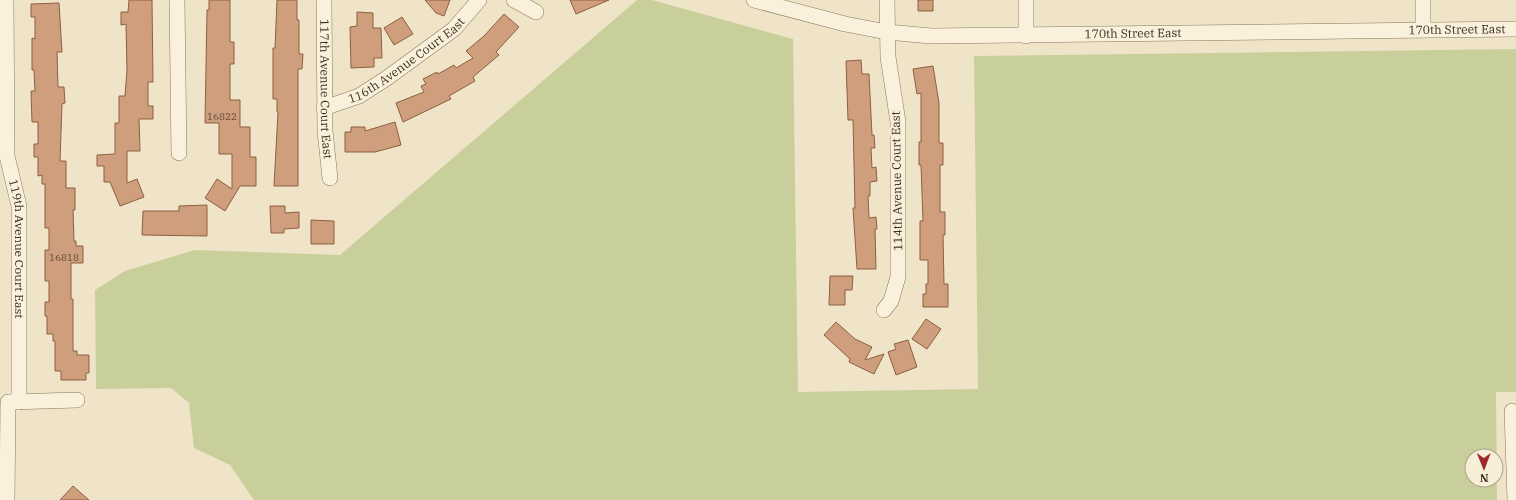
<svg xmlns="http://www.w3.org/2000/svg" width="1516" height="500" font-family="'IBM Plex Serif',serif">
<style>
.green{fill:#c9cf9b;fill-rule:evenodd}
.building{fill:#cf9f7d;stroke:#8d5f41}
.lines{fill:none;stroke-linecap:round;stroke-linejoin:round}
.minor-casing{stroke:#8d765c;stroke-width:16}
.minor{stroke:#faf1dc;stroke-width:15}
.labels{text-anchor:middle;stroke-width:4;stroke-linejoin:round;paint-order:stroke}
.number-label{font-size:10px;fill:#624a37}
.street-label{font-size:12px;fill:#3d2e20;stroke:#f7eed8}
</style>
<rect width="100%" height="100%" fill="#f0e4c8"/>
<path class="green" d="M637,0h15l141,39 5,353 180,-3 -4,-333 542,-7v343h-20l1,108h-1243l-24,-35 -36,-17 -5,-45 -18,-15 -75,1 -1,-99 30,-19 70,-21 145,5zM1472,456h24v24h-24z"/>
<path class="building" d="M129,0h23l1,82h-5v24h5v13h-14l1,32h-13v32l10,-4 7,18 -24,9 -10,-24h-6v-16h-7v-11l18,-1v-31h4v-27h6l2,-26 -1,-46 -5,1v-13h7z
M209,0h21v42h4v22h-4v36h10v27h10v30h6v29h-16l-15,25 -20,-13 12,-19 15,10v-35h-13v-31h-14l2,-113h2z
M277,0h20v20h2v34h4l-1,15h-4v117h-24l4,-74h-1v-13h-4v-51h2z
M425,0h25l-6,16 -8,-3z
M570,0h39l-33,14z
M918,0h15v11h-15z
M59,3l3,49h-5l1,35h6l1,16 -3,1 -2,57h6v27h9v22h-2l1,31h2v5h7v17h-12v36h2v52h4v4h12v18h-3v7h-25v-9h-6v-30h-2v-7h-6v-18h-2v-14h4v-21h-4v-31h4v-22h-4v-44h-3v-9l-4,1v-19h-4v-13h4v-22h-6l-1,-31h4l-1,-21h-2v-32l3,1v-22h-4v-13z
M357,12l16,1v15h8l1,30h-8v9l-23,1 -1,-41 7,-1z
M504,14l15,13 -23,25 3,3 -26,22 2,4 -26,15 2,3 -48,23 -7,-19 28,-11 -3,-6 5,-2 -3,-5 14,-7 1,2 16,-9 2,3 17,-10 -7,-7 18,-15z
M402,17l11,17 -19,11 -10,-17z
M861,60l1,14h7l3,61h2l1,13h-4l1,20 4,-1 1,14 -7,1v14h-2l1,22 7,-1 1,12h-2l1,40h-19l-4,-61h2l-2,-88h-5l-2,-59z
M933,66l6,37v40h4v22h-3v47h5v23h-2l1,49h4v23h-25v-13h3v-10h2v-24h-8v-39h3l-2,-56h-2v-23h2v-49l-4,1 -4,-25z
M395,122l6,23 -26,7h-30v-20h6v-5h14v4z
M207,205v31l-65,-1 1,-24h36v-5z
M270,206h15v7l14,-1v16l-15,1v4h-13z
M311,220l23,1v23h-23z
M830,276h23l-1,14h-7v15h-16z
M926,319l15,10 -14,20 -15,-10z
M836,322l19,17 17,8 -7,13 19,-6 -10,20 -25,-12 1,-3 -26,-24z
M908,340l9,27 -21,8 -8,-23 8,-3 -2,-5z
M73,486l16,14h-29z"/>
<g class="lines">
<g class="minor-casing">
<g id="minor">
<path id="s1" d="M6,0l1,156 12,50v196"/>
<path d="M177,0l2,153"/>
<path id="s2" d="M324,0l1,131 5,47"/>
<path d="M514,0l22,12"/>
<path id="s3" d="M754,0l91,24 42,8 44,4 585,-7"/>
<path d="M1026,0v36"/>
<path d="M1423,0v29"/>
<path id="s4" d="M324,108l35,-12 28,-18 67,-49 25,-29"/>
<path d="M884,310l7,-9 7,-24v-155l-10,-65 -1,-57"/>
<path d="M10,402l67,-2"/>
<path d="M1512,411l3,89"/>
<path d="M7,500l1,-98"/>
</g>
</g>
<use href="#minor" class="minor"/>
</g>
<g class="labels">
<g class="number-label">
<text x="222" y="120">16822</text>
<text x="64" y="261">16818</text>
</g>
<g class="street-label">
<text dy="4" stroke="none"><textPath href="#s3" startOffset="707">170th Street East</textPath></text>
<text dy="4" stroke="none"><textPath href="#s3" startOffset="383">170th Street East</textPath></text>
<text dy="4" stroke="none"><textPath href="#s4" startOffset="96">116th Avenue Court East</textPath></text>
<text dy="4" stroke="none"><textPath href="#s2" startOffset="89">117th Avenue Court East</textPath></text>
<text transform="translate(897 181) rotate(-91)" y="4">114th Avenue Court East</text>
<text dy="4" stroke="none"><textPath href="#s1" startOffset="250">119th Avenue Court East</textPath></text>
</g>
</g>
<g transform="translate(1484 468) rotate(179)"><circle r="19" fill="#f7eed8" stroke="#ada18e"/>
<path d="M0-3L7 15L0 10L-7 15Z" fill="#9e2a2b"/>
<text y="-6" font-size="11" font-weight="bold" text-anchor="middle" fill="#3d2e20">N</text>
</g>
</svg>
